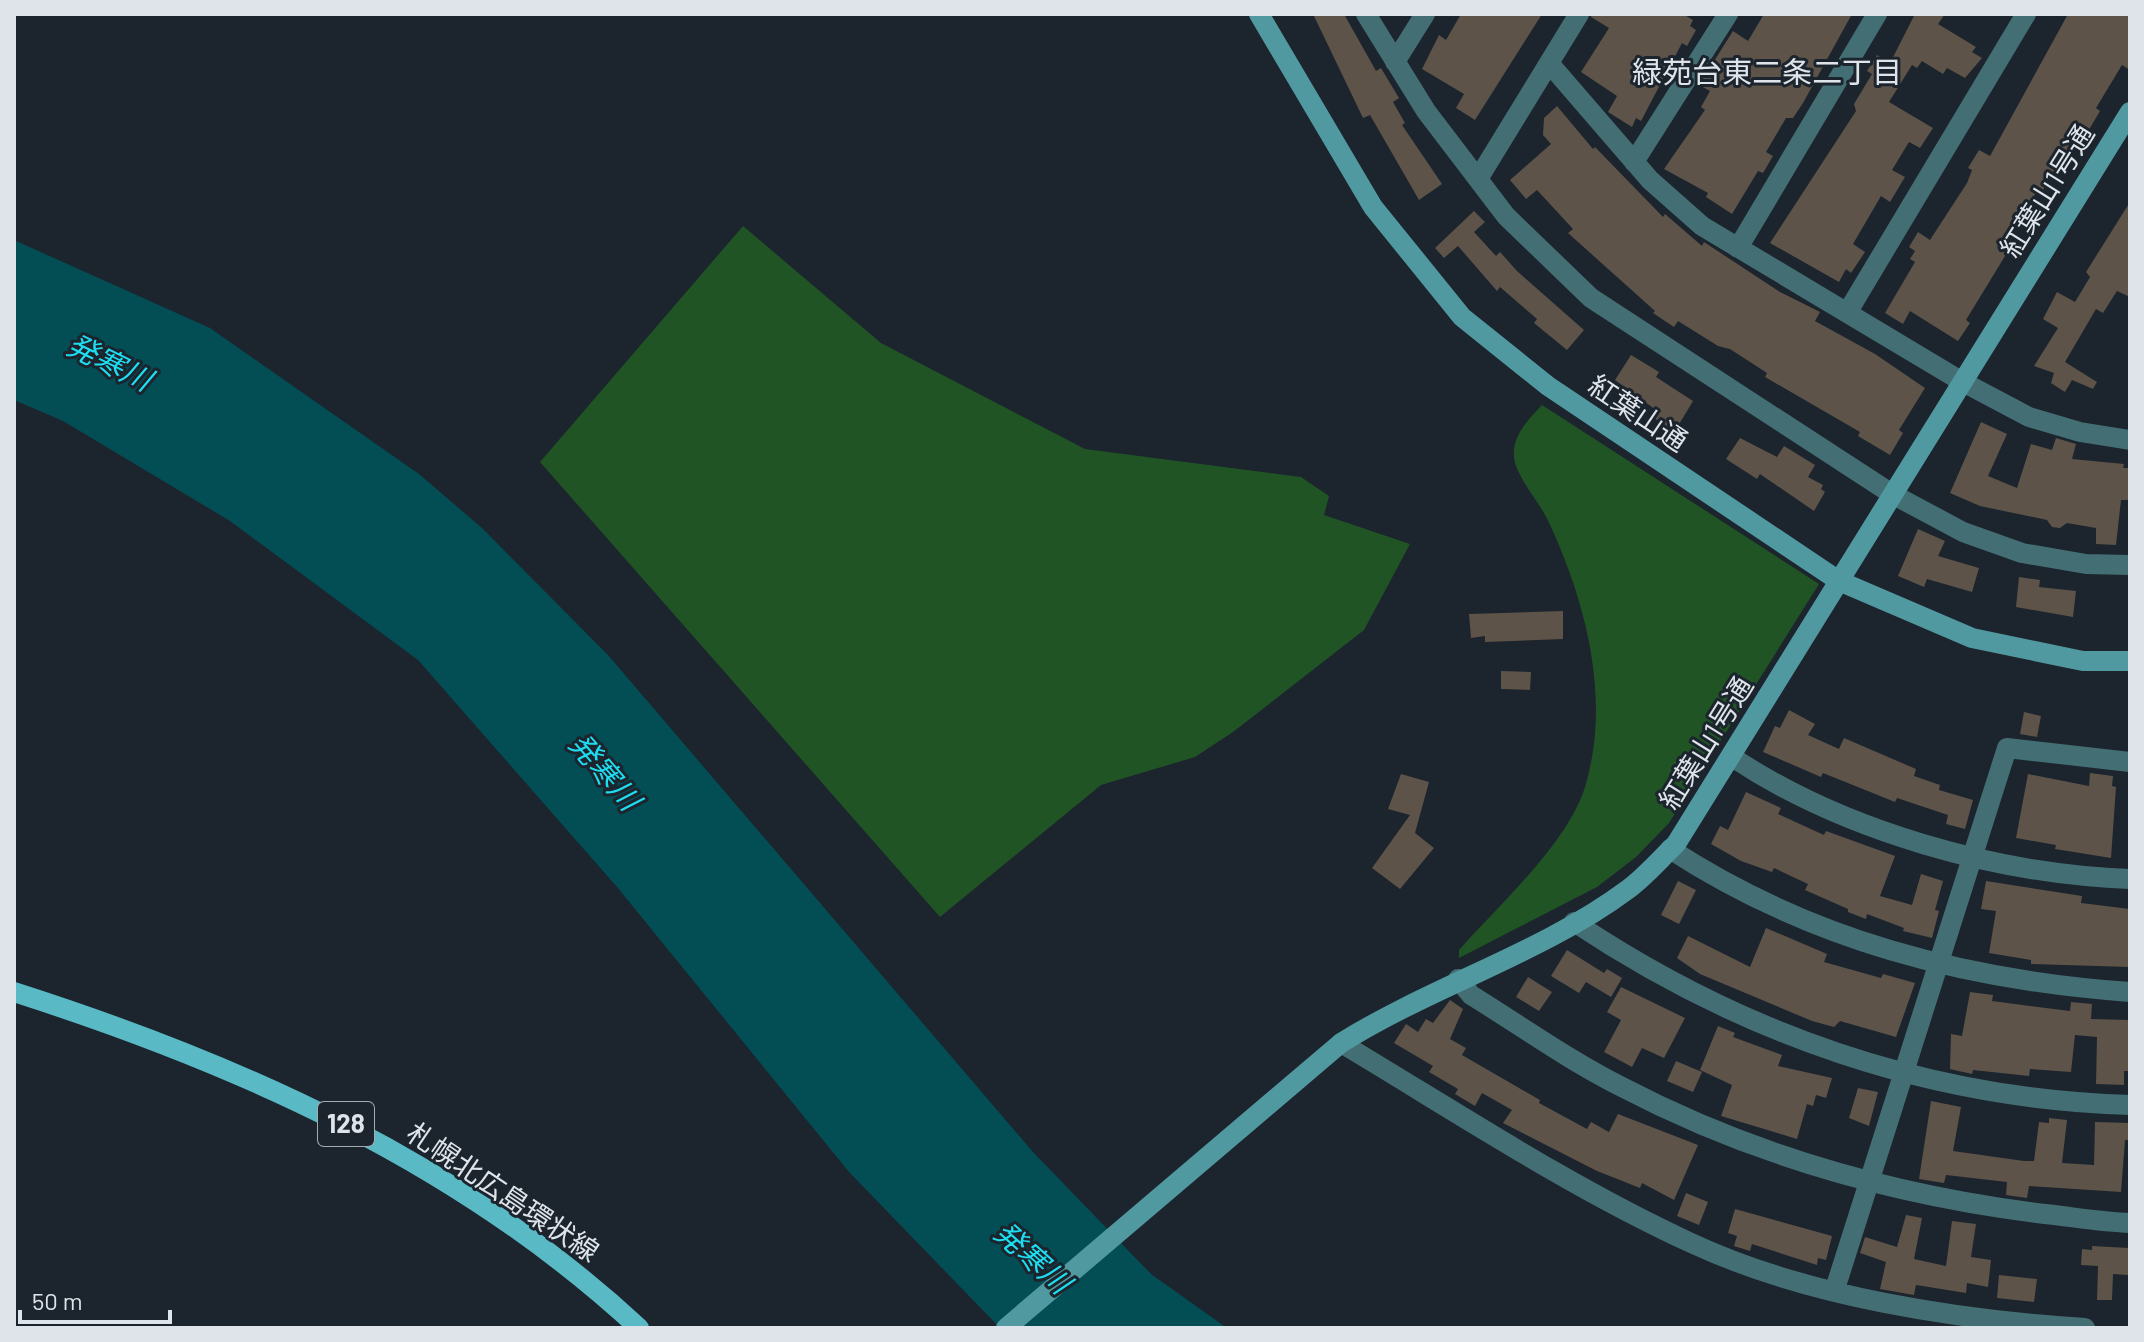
<svg xmlns="http://www.w3.org/2000/svg" width="2144" height="1342" font-family="Barlow,'Noto Sans JP',sans-serif">
<style>
.green{fill:#205425}
.water{fill:#034d54}
.building{fill:#5d5349}
.lines{fill:none;stroke-linecap:round;stroke-linejoin:round}
.street{stroke:#436e74;stroke-width:20}
.secondary{stroke:#5199a1;stroke-width:20}
.primary{stroke:#59b9c5;stroke-width:20}
.labels{text-anchor:middle;stroke-width:6;stroke-linejoin:round;paint-order:stroke}
.shield{fill:#1c242d;stroke:#a4aab1;stroke-width:2}
.shield-label{font-size:26px;font-weight:bold;fill:#dee4ea}
.street-label{font-size:28px;fill:#dee4ea;stroke:#1c242d}
.neighbourhood-label{font-size:30px;fill:#dee4ea;stroke:#1c242d}
.water-label{font-size:30px;font-style:italic;fill:#1ddef1;stroke:#1c242d}
</style>
<rect width="100%" height="100%" fill="#1c242d"/>
<path class="green" d="M743,226l138,117 204,106 216,28 28,19 -5,19 86,29 -46,86 -131,102 -38,25 -94,28 -161,132 -400,-455z
M1542,405l277,179 -150,239 -33,34 -39,30 -138,71v-8c39,-44 109,-107 126,-163 26,-86 2,-181 -34,-260 -9,-22 -29,-42 -36,-64 -6,-24 12,-42 27,-58z"/>
<path class="water" d="M14,240l196,88 209,146 63,54 126,127 425,497 118,122 76,54h-227l-151,-156 -232,-285 -199,-227 -188,-139 -167,-100 -49,-21z"/>
<path class="building" d="M1313,14h31l32,57 5,-3 18,30 -6,4 12,21 -3,2 40,59 -23,16 -49,-85 -7,3z
M1461,14h81l-67,106 -19,-12 8,-14 -42,-25 17,-34 7,5z
M1592,14h91l10,6 -3,6 6,4 -9,16 -5,-3 -41,78 -5,-3 -4,9 -24,-15 9,-16 -36,-24 28,-44 -18,-11z
M1764,14h88l-49,89 -10,15h-7l-20,34 7,4 -10,17 -5,-2 -26,43 -26,-17 2,-4 -44,-24 41,-59 -4,-3 9,-16 -11,-6 34,-54 15,10z
M1915,14h30l-7,10 38,23 -4,5 10,6 -17,20 -18,-10 -4,6 -21,-13 -5,7 -5,-3 -23,37 44,26 -13,20 -11,-6 -17,28 13,7 -15,25 -9,-6 -28,48 12,8 -14,21 -5,-4 -7,13 -69,-39 86,-132 -2,-7 18,-30 -5,-3 10,-16 13,8z
M2068,14h62v56l-8,-5 -26,43 4,3 -23,39 -8,-4 -27,46 -5,-1 -30,48 6,4 -47,77 4,3 -12,18 -48,-30 -7,13 -18,-11 30,-51 -5,-3 5,-8 -6,-4 9,-15 12,8 37,-57 5,-13 -4,-2 11,-18 11,6z
M1557,106l36,43 2,-2 68,70 2,-3 37,32 2,-4 76,50 40,20 -5,9 60,33 50,34 -26,42 4,3 -13,22 -32,-19 2,-4 -95,-55 2,-4 -37,-24 -12,-3 -40,-25 -4,6 -21,-14 2,-2 -87,-78 5,-4 -36,-39 -11,9 -16,-19 41,-36 -8,-9 1,-17z
M2130,202v95l-13,-6 -14,22 -7,-4 -31,53 32,20 -4,7 -21,-9 -7,12 -14,-9 3,-10 -20,-7 24,-38 -15,-9 14,-27 18,10 15,-25 -4,-5z
M1474,211l11,11 -11,10 22,24 4,-4 17,19 67,59 -17,20 -33,-27 3,-4 -37,-32 -3,4 -39,-45 -14,12 -9,-10z
M1631,355l28,17 -3,5 37,24 -18,30 -23,-14 4,-7 -41,-30z
M1981,422l26,12 -19,42 29,12 14,-44 21,6 4,-12 20,6 -4,15 52,5 -1,4h7v32h-9l-5,45 -20,-1v-16l-29,-5 -7,5 -8,-1 -5,-7 -67,-14 -30,-13z
M1740,438l37,19 7,-11 31,19 -7,12 15,8 -2,4 4,3 -11,19 -54,-37 -3,5 -31,-20z
M1918,529l27,12 -7,15 41,12 -7,24 -45,-13 -3,8 -26,-11z
M2019,577l21,3 -1,7 37,4 -3,26 -57,-10z
M1563,611v28l-78,3v-6l-14,2 -2,-24z
M1501,671l30,1 -1,18 -29,-1z
M1789,710l26,14 -7,11 31,14 5,-11 72,31 -2,7 26,9 -1,5 34,10 -8,29 -19,-5 2,-9 -51,-17 -2,4 -72,-29 -2,4 -58,-25 12,-26 5,2z
M2024,712l17,4 -4,21 -17,-3z
M2090,773l23,3 -1,10 4,1 -5,71 -56,-9 1,-4 -40,-7 12,-64 61,12z
M1401,774l28,8 -14,51 19,15 -34,41 -28,-21 38,-53 -22,-6z
M1746,792l35,16 -3,6 46,21 2,-4 69,25 -15,40 32,9 9,-31 22,7 -8,29 4,1 -7,27 -29,-7 1,-3 -37,-14 -1,5 -18,-7v-3l-43,-19 3,-6 -34,-16 -2,4 -31,-11 -30,-17 9,-18 8,4z
M1678,881l18,9 -17,34 -18,-9z
M1986,881l96,15 -1,7 49,6 -1,58 -98,-3v-4l-42,-7 7,-42 -15,-2z
M1766,928l61,26 -3,8 57,16 2,-4 32,9 -19,54 -56,-16 -6,6 -22,-6 -112,-47 -23,-16 11,-22 62,31z
M1567,950l37,23 3,-4 15,9 -11,19 -25,-15 -7,11 -28,-17z
M1528,977l24,15 -13,19 -23,-14z
M1621,987l64,31 -21,40 -22,-10 -10,19 -28,-15 17,-32 -14,-8z
M1970,992l23,3 -1,6 78,10 1,-9 21,2 -1,15 39,1 -2,51h-4v14l-28,-1 1,-47 -22,-2 -4,37 -41,-3 -1,7 -56,-6 -1,4 -22,-5 1,-35 11,2z
M1450,1000l13,9 -13,30 16,9 -4,7 78,45 -1,3 48,26 4,-7 18,10 9,-18 80,31 -24,55 -32,-17 -2,5 -43,-17 -94,-48 9,-13 -30,-17 -7,13 -20,-12 3,-5 -29,-17 4,-6 -39,-23 12,-19 12,8 8,-13 7,4z
M1718,1026l17,7 -2,4 49,18 -4,11 54,12 -6,20 -10,-3 -3,11 -6,-2 -10,35 -76,-23 11,-31 -32,-15z
M1676,1061l26,11 -9,20 -26,-11z
M1858,1088l20,4 -9,34 -20,-8z
M1931,1101l30,6 -8,44 71,10h10l5,-39 10,1v-5l18,2 -5,43 32,2 1,-43 35,1v17h-5l-4,52 -92,-6 -2,12 -21,-3 1,-13 -61,-7 -2,8 -25,-4z
M1686,1193l22,9 -9,23 -22,-9z
M1735,1209l97,27 -6,24 -8,-2 -1,7 -65,-21 -2,7 -16,-5 3,-10 -9,-3z
M1906,1215l16,3 -8,41 32,7 6,-45 24,3 -5,33 20,3 -3,27 -21,-4 -1,10 -50,-8 -2,10 -34,-6 6,-27 -26,-9 5,-16 32,10z
M2092,1246l37,2 -1,27 -15,-1 -1,26h-15l1,-34 -17,-1 1,-16 10,1z
M1999,1275l38,4 -3,23 -37,-4z"/>
<g class="lines">
<path class="street" d="M1366,14l60,97 80,105 85,82 301,196 71,38 59,21 64,11 44,1
M1395,62l30,-48
M1549,63l101,117 52,46 259,155 68,36 51,15 50,8
M1634,162l94,-148
M1478,179l101,-165
M1738,248l139,-234
M1847,313l179,-299
M1732,757c111,74 264,117 398,122
M1670,849c140,91 294,131 460,143
M1574,922c168,112 355,177 556,183
M1458,979l13,16c50,31 99,66 151,92 132,69 275,109 423,127 28,3 57,8 85,9
M1341,1043c114,68 227,143 348,199 117,55 269,78 396,86
M1835,1289l172,-541 123,14"/>
<path class="secondary" d="M1259,14l114,193 89,110 86,69 291,195 133,57 111,23h47
M1006,1328l335,-285c91,-57 203,-91 286,-153 18,-13 33,-31 49,-46l454,-732"/>
<path class="primary" d="M14,992c228,73 447,171 625,336"/>
</g>
<g class="labels">
<rect class="shield" x="318" y="1102" width="56" height="44" rx="6"/>
<g class="shield-label">
<text x="346" y="1133">128</text>
</g>
<g class="street-label">
<text transform="translate(2047 191) rotate(-58)" y="10">紅葉山1号通</text>
<text transform="translate(1638 413) rotate(34)" y="10">紅葉山通</text>
<text transform="translate(1706 743) rotate(-58)" y="10">紅葉山1号通</text>
<text transform="translate(503 1192) rotate(34)" y="10">札幌北広島環状線</text>
</g>
<g class="neighbourhood-label">
<text x="1767" y="83">緑苑台東二条二丁目</text>
</g>
<g class="water-label">
<text transform="translate(109 363) rotate(26)" y="10">発寒川</text>
<text transform="translate(604 772) rotate(49)" y="10">発寒川</text>
<text transform="translate(1032 1258) rotate(42)" y="10">発寒川</text>
</g>
</g>
<rect width="2144" height="1342" fill="none" stroke="#dee4ea" stroke-width="32"/>
<path d="M20 1310v12h150v-12" fill="none" stroke="#dee4ea" stroke-width="4"/>
<text x="32" y="1310" font-size="24" fill="#dee4ea" stroke="#1c242d" stroke-width="6" paint-order="stroke">50 m</text>
</svg>
